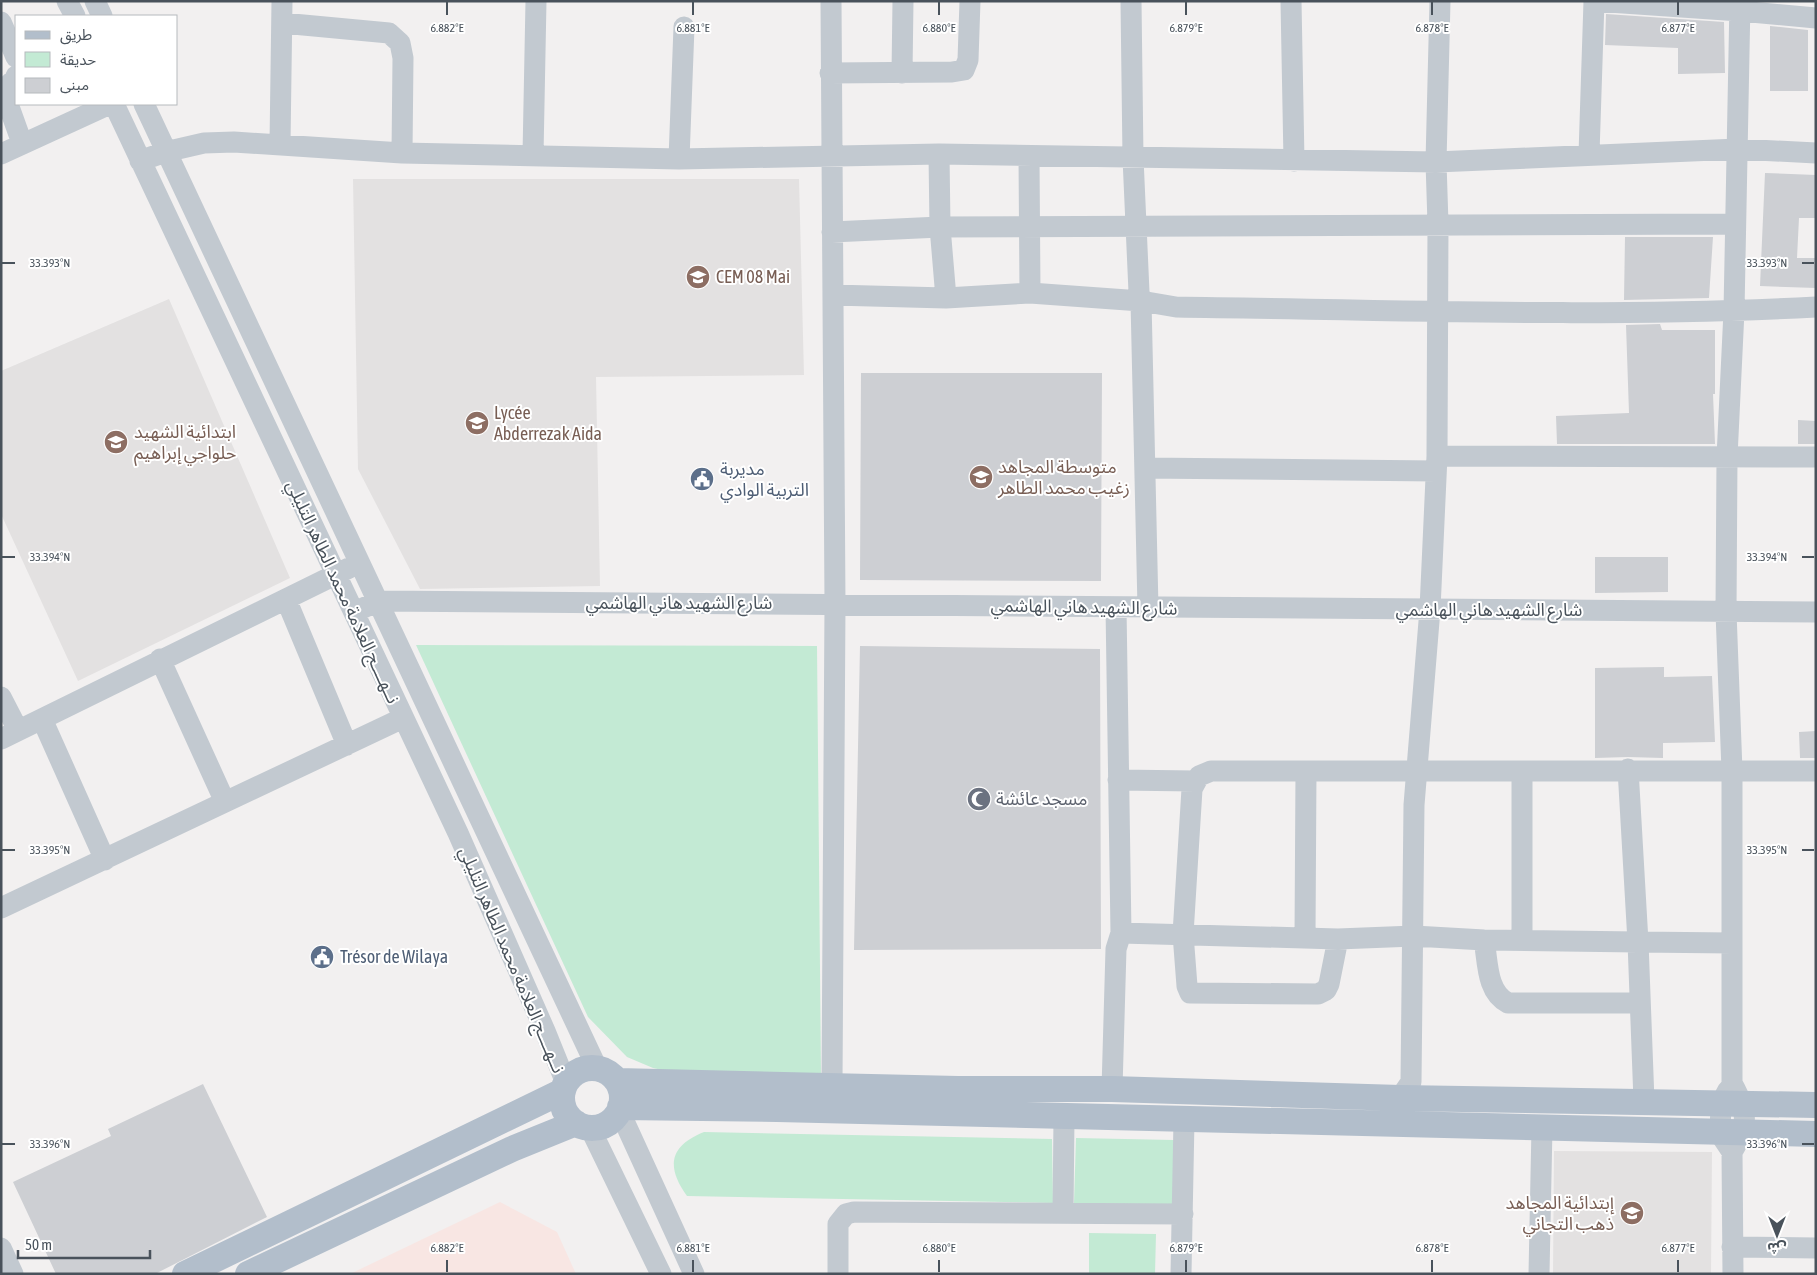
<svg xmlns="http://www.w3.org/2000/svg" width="1817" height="1275" font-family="'Asap Condensed','Noto Sans Arabic',sans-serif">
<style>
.education{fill:#e3e1e1}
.medical{fill:#f8e6e3}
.green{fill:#c3ead4}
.building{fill:#cdcfd3}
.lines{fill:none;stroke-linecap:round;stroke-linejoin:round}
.minor{stroke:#c2c9d0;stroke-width:21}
.major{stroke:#b2becb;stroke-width:26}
.ticks{fill:none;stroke:#49525b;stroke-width:2}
.labels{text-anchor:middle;stroke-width:4;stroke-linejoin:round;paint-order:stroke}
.education-label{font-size:18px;fill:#785e54;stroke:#fff;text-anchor:start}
.service-label{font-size:18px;fill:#4e5e75;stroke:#fff;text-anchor:start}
.street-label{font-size:18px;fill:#49525b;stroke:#fff}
.worship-label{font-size:18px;fill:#5b616d;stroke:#fff;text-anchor:start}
.ticks-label{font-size:12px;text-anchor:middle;fill:#49525b;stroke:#fff;stroke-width:4;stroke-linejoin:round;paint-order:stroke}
</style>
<rect width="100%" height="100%" fill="#f2f0f0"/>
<path class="education" d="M353,179h446l5,196 -208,2 4,209 -180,3 -62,-120z
M169,299l121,279 -212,103 -77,-167v-143z
M1554,1151l158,1 -1,122h-158z"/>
<path class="medical" d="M500,1202l57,30 19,42h-226z"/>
<path class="green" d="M416,645l401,1 4,429 -154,-4 -14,-3 -26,-11 -39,-40z
M704,1132l348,7 1,64 -366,-7c-21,-29 -18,-50 17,-64z
M1076,1138l98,2v65l-100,-2z
M1089,1233l67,1 -1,40h-66z"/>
<path class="building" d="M1606,14l118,8 1,51 -47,1v-26l-73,-3z
M1770,26l38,4v61h-38z
M1765,173l51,2v43h-17l-2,40h19v30l-56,-2z
M1625,237h88l-4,61 -85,2z
M1660,324l2,6h53v64h-2l2,50h-158l-1,-28 73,-3 -3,-88z
M861,373h241l-1,208 -241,-1z
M1798,420l18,1v23h-18z
M1595,557h73v35l-73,1z
M860,646l240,3 1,300 -247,1z
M1664,667v10l48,-1 3,66 -52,1v15l-35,-1 -33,1v-90z
M1816,731v27h-16l-1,-26z
M203,1084l64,133 -112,57h-99l-43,-92 98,-46 -3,-7z"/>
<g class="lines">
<path class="minor" d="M67,1l8,15
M95,1l7,15
M831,1l4,603 -3,480
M1131,1l2,157 6,134 2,9 35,6c213,3 427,11 640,0
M1291,1l3,160
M1594,1l146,10 76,7
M1,22l15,35
M282,23l107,10 11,10 3,15 -1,95
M830,73l122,-1 12,-2 4,-10 2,-59
M902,73l1,-72
M16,76l-1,3 -12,11 19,53
M114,104l344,729 87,198 21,52
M144,104l453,964
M280,144l2,-143
M1,154l109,-50
M939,154l1,73 6,71
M1589,154l5,-153
M533,155l3,-154
M1029,157l1,136
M679,159l5,-132
M140,161l25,-9 39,-9 30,-1 168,11 277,6 260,-5 497,8 302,-13 78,4
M832,232l108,-5 795,-3
M833,295l113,3 84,-5 111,8 7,307
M1437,456l379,1
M1145,468l291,3
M286,599l61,146
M1116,607l5,326
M355,612l23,-11 1438,11
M160,659l65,143
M1,697l17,33
M42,719l63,141
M1,739l348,-171
M1628,769l10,173 94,1
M1118,780l77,1
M1,908l402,-190
M1305,936l1,-165
M1338,939l-9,45 -3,6 -8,4 -128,-1 -3,-7 -4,-52 9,-145 7,-13 12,-5h605
M1484,940c4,21 2,52 24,63h132
M1522,940v-167
M1112,1089l4,-140 5,-16 217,6 76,-3 70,4 154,2 6,159
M1728,1090l-7,13 -1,31 12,18 1,122
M619,1110l75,164
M1398,1111l2,-13 11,-16 3,-277 16,-196 7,-153 1,-232 -2,-62 4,-161
M590,1128l71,146
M1732,1152c17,-28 16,-40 0,-69v-312l-6,-159 1,-155 7,-146 6,-310
M1063,1213l1,-96
M1732,1247l84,1
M1,1248l12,26
M838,1274v-50l8,-10 8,-2 329,2
M1181,1274l3,-154
M1539,1274l3,-147"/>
<path class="major" d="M562 1098a30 30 0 1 1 60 0a30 30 0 1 1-60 0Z
M617,1081l341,8h154l288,9 416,7
M620,1107l157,2 1039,25
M185,1274l378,-183
M248,1274l264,-125 64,-26"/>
</g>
<path class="ticks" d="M447,2v13M693,2v13M939,2v13M1186,2v13M1432,2v13M1678,2v13M2,263h13M1802,263h12M2,557h13M1802,557h12M2,850h13M1802,850h12M2,1144h13M1802,1144h12M447,1260v12M693,1260v12M939,1260v12M1186,1260v12M1432,1260v12M1678,1260v12"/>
<defs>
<g id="school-disc" transform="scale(1.25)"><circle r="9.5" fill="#8d6e63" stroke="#fff"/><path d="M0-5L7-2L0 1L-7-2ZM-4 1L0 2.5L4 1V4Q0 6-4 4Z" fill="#fff"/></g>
<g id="civic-disc" transform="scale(1.25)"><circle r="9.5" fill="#5c6f8a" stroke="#fff"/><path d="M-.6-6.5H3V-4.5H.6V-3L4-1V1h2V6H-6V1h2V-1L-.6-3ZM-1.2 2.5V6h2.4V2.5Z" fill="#fff"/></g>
<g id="mosque-disc" transform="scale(1.25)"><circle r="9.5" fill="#6b7280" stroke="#fff"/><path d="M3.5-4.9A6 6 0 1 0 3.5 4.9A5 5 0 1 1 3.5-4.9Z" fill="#fff"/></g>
</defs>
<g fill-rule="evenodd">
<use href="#school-disc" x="698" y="277"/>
<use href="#school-disc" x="477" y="423"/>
<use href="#school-disc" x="116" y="442"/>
<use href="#school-disc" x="981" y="477"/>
<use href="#civic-disc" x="702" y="479"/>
<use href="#mosque-disc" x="979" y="799"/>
<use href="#civic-disc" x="322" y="957"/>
<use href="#school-disc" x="1632" y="1213"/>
</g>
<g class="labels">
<g class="education-label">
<text x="716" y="283">CEM 08 Mai</text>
<text x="494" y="419">Lycée<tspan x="494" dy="21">Abderrezak Aida</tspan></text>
<text x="134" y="438">ابتدائية الشهيد<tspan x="134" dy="21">حلواجي إبراهيم</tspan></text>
<text x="998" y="473">متوسطة المجاهد<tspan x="998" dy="21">زغيب محمد الطاهر</tspan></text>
<text x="1614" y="1209" text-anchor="end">إبتدائية المجاهد<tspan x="1614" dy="21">ذهب التجاني</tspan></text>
</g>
<g class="service-label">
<text x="720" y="475">مديربة<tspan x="720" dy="21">التربية الوادي</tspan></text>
<text x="340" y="963">Trésor de Wilaya</text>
</g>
<g class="street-label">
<text transform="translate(343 592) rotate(65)" y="6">نــهــــج العلامة محمد الطاهر التليلي</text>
<text x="679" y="609">شارع الشهيد هاني الهاشمي</text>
<text transform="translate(1084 607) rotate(1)" y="6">شارع الشهيد هاني الهاشمي</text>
<text x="1489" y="616">شارع الشهيد هاني الهاشمي</text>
<text transform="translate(512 960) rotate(67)" y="6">نــهــــج العلامة محمد الطاهر التليلي</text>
</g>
<g class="worship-label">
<text x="996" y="805">مسجد عائشة</text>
</g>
</g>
<g class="ticks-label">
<text x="447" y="32">6.882°E</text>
<text x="693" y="32">6.881°E</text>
<text x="939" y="32">6.880°E</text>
<text x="1186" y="32">6.879°E</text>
<text x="1432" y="32">6.878°E</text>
<text x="1678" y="32">6.877°E</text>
<text x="1767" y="267">33.393°N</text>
<text x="50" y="267">33.393°N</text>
<text x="1767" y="561">33.394°N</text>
<text x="50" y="561">33.394°N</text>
<text x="1767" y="854">33.395°N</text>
<text x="50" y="854">33.395°N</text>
<text x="1767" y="1148">33.396°N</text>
<text x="50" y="1148">33.396°N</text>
<text x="447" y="1252">6.882°E</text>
<text x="693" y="1252">6.881°E</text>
<text x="939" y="1252">6.880°E</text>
<text x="1186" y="1252">6.879°E</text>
<text x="1432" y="1252">6.878°E</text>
<text x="1678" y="1252">6.877°E</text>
</g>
<rect width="1817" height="1275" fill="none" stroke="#49525b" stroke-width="5"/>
<rect x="15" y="15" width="162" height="90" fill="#ffffff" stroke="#b6babd"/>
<rect x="25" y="31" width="25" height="8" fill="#b2becb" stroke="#b6babd"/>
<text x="60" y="40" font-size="15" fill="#49525b">طريق</text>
<rect x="25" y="52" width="25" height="15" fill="#c3ead4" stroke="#b6babd"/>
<text x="60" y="65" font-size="15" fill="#49525b">حديقة</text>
<rect x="25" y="78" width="25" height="15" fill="#cdcfd3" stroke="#b6babd"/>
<text x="60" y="90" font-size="15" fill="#49525b">مبنى</text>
<g transform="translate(1777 1235) rotate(180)" stroke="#ffffff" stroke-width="4" paint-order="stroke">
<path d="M0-4L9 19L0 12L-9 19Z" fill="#49525b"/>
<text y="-8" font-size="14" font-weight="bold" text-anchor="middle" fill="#49525b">ش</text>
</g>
<path d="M18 1250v8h132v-8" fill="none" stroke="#49525b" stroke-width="2.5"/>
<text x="25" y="1250" font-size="15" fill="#49525b" stroke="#ffffff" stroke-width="4" paint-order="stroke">50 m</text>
</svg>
